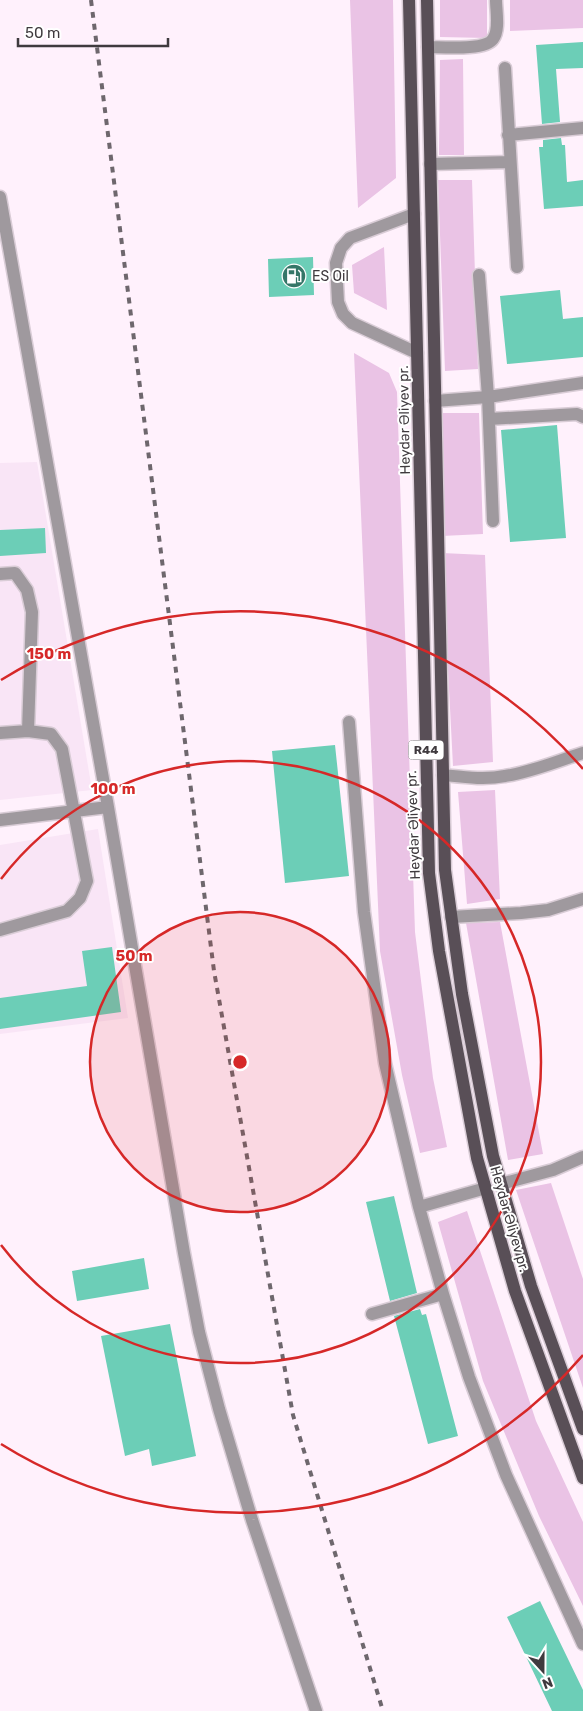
<svg xmlns="http://www.w3.org/2000/svg" width="583" height="1711" font-family="Rubik,sans-serif">
<style>
.built{fill:#f9e5f6}
.green{fill:#eac3e5}
.building{fill:#6cceb7}
.lines{fill:none;stroke-linecap:round;stroke-linejoin:round}
.minor-casing{stroke:#d9ccd6;stroke-width:15}
.major-casing{stroke:#d9ccd6;stroke-width:15}
.minor{stroke:#9f999e;stroke-width:12}
.major{stroke:#594f57;stroke-width:12}
.rail{stroke:#6e676d;stroke-width:4;stroke-dasharray:6 6;stroke-linecap:butt}
.ring{fill:none;stroke:#d62828;stroke-width:2.5}
.labels{text-anchor:middle;stroke-width:4;stroke-linejoin:round;paint-order:stroke}
.shield{fill:#fff;stroke:#797578;stroke-width:1}
.shield-label{font-size:12px;font-weight:bold;fill:#3f3a3e}
.poi-label{font-size:14px;fill:#3f3a3e;stroke:#fff;text-anchor:start}
.street-label{font-size:14px;fill:#3f3a3e;stroke:#fff}
.centre{fill:#d62828;stroke:#fff;stroke-width:2.5}
.ring-label{font-size:15px;text-anchor:middle;font-weight:bold;fill:#d62828;stroke:#fff;stroke-width:4;stroke-linejoin:round;paint-order:stroke}
</style>
<rect width="100%" height="100%" fill="#fff1fc"/>
<path class="built" d="M37,462l55,328 -92,10v-337z
M98,829l30,189 -128,16v-189z"/>
<path class="green" d="M350,0h43l3,178 -38,30z
M440,0h47v38l-47,-1z
M510,0h73v28l-73,3z
M463,59l1,96h-25l1,-95z
M438,180h34l6,189 -33,2z
M384,247l3,63 -33,-17 -2,-28z
M354,353l35,20 8,19 18,540 18,146 14,69 -27,6 -18,-78 -22,-124z
M439,413h40l4,121 -41,2z
M442,553l43,2 8,207 -40,4z
M495,790l5,109 -33,5 -9,-112z
M500,922l43,232 -35,6 -42,-237z
M551,1183l32,96v109l-67,-198z
M467,1211l69,210 47,101v84l-44,-90 -56,-135 -45,-159z"/>
<path class="building" d="M583,42v26l-27,1 4,53 -18,2 -6,-79z
M561,138l1,7h3l2,37 16,-2v26l-39,3 -5,-62h4v-7z
M313,257l1,38 -45,2 -1,-38z
M560,290l3,29 20,-2v40l-76,7 -7,-68z
M557,425l9,113 -56,4 -9,-112z
M45,528l1,25 -46,3v-26z
M335,745l14,131 -64,7 -13,-132z
M112,947l9,65 -121,17v-31l87,-12 -5,-35z
M394,1196l23,97 -27,8 -24,-99z
M144,1258l5,31 -72,12 -5,-30z
M420,1309l2,6 4,-1 32,122 -30,8 -34,-128z
M170,1324l26,132 -44,10 -3,-17 -24,7 -24,-120z
M540,1601l43,89v21h-31l-45,-94z"/>
<g class="lines">
<g class="minor-casing">
<path id="minor" d="M428,47c14,0 57,4 65,-8 7,-9 3,-28 3,-39
M505,68l12,199
M508,135l75,-7
M430,164l80,-2
M0,197l108,610 76,446 15,79 20,77 33,111 64,191
M414,214l-64,24 -9,10 -5,15 2,39 5,12 9,9 65,30
M479,275l9,122 5,124
M435,401l53,-4 95,-14
M489,419l88,-5 6,3
M0,574l15,-1 12,17 5,22 -4,119
M349,722l15,190 21,151 34,144 24,87 26,83 37,98 77,169
M0,733l28,-2 23,3 11,15 25,132 -7,17 -13,13 -67,19
M443,775c20,2 42,5 62,1 27,-4 52,-15 78,-23
M0,820l108,-13
M451,917l70,-4 27,-3 35,-11
M501,1184l52,-14 30,-13
M419,1207l67,-19
M372,1314l71,-20"/>
</g>
<g class="major-casing">
<path id="major" d="M409,0l20,873 10,78 38,207 38,133 68,187
M427,0l18,870 17,124 31,162 38,130 52,143"/>
</g>
<use href="#minor" class="minor"/>
<use href="#major" class="major"/>
<path class="rail" d="M91,0l123,971 79,444 90,296"/>
</g>
<circle cx="240" cy="1062" r="150" fill="#d62828" fill-opacity=".12"/>
<g class="ring">
<circle cx="240" cy="1062" r="150"/>
<path d="M1 879A301 301 0 1 1 1 1245"/>
<path d="M583 1355A451 451 0 0 1 1 1444M1 680A451 451 0 0 1 583 769"/>
</g>
<defs>
<g id="fuel-disc" transform="scale(1.25)"><circle r="9.5" fill="#357768" stroke="#fff"/><path d="M-5.5-6h7V0h2V4h1.3V-2.5L3-4.5l.8-.8L6-3V5H2.5V1h-1V6h-7ZM-4.2-4.7v3.2H.2V-4.7Z" fill="#fff"/></g>
</defs>
<g fill-rule="evenodd">
<use href="#fuel-disc" x="294" y="276"/>
</g>
<g class="labels">
<rect class="shield" x="408.5" y="740.5" width="35" height="19" rx="4"/>
<g class="shield-label">
<text x="426" y="754">R44</text>
</g>
<g class="poi-label">
<text x="312" y="281">ES Oil</text>
</g>
<g class="street-label">
<text transform="translate(404 420) rotate(-91)" y="5">Heydər Əliyev pr.</text>
<text transform="translate(413 825) rotate(-92)" y="5">Heydər Əliyev pr.</text>
<text transform="translate(510 1219) rotate(74)" y="5">Heydər Əliyev pr.</text>
</g>
</g>
<circle cx="240" cy="1062" r="8" class="centre"/>
<g class="ring-label">
<text x="49" y="659">150 m</text>
<text x="113" y="794">100 m</text>
<text x="134" y="961">50 m</text>
</g>
<g transform="translate(543 1671) rotate(159)" stroke="#ffffff" stroke-width="4" paint-order="stroke">
<path d="M0-4L9 19L0 12L-9 19Z" fill="#3f3a3e"/>
<text y="-8" font-size="14" font-weight="bold" text-anchor="middle" fill="#3f3a3e">N</text>
</g>
<path d="M18 38v8h150v-8" fill="none" stroke="#3f3a3e" stroke-width="2.5"/>
<text x="25" y="38" font-size="15" fill="#3f3a3e" stroke="#ffffff" stroke-width="4" paint-order="stroke">50 m</text>
</svg>
